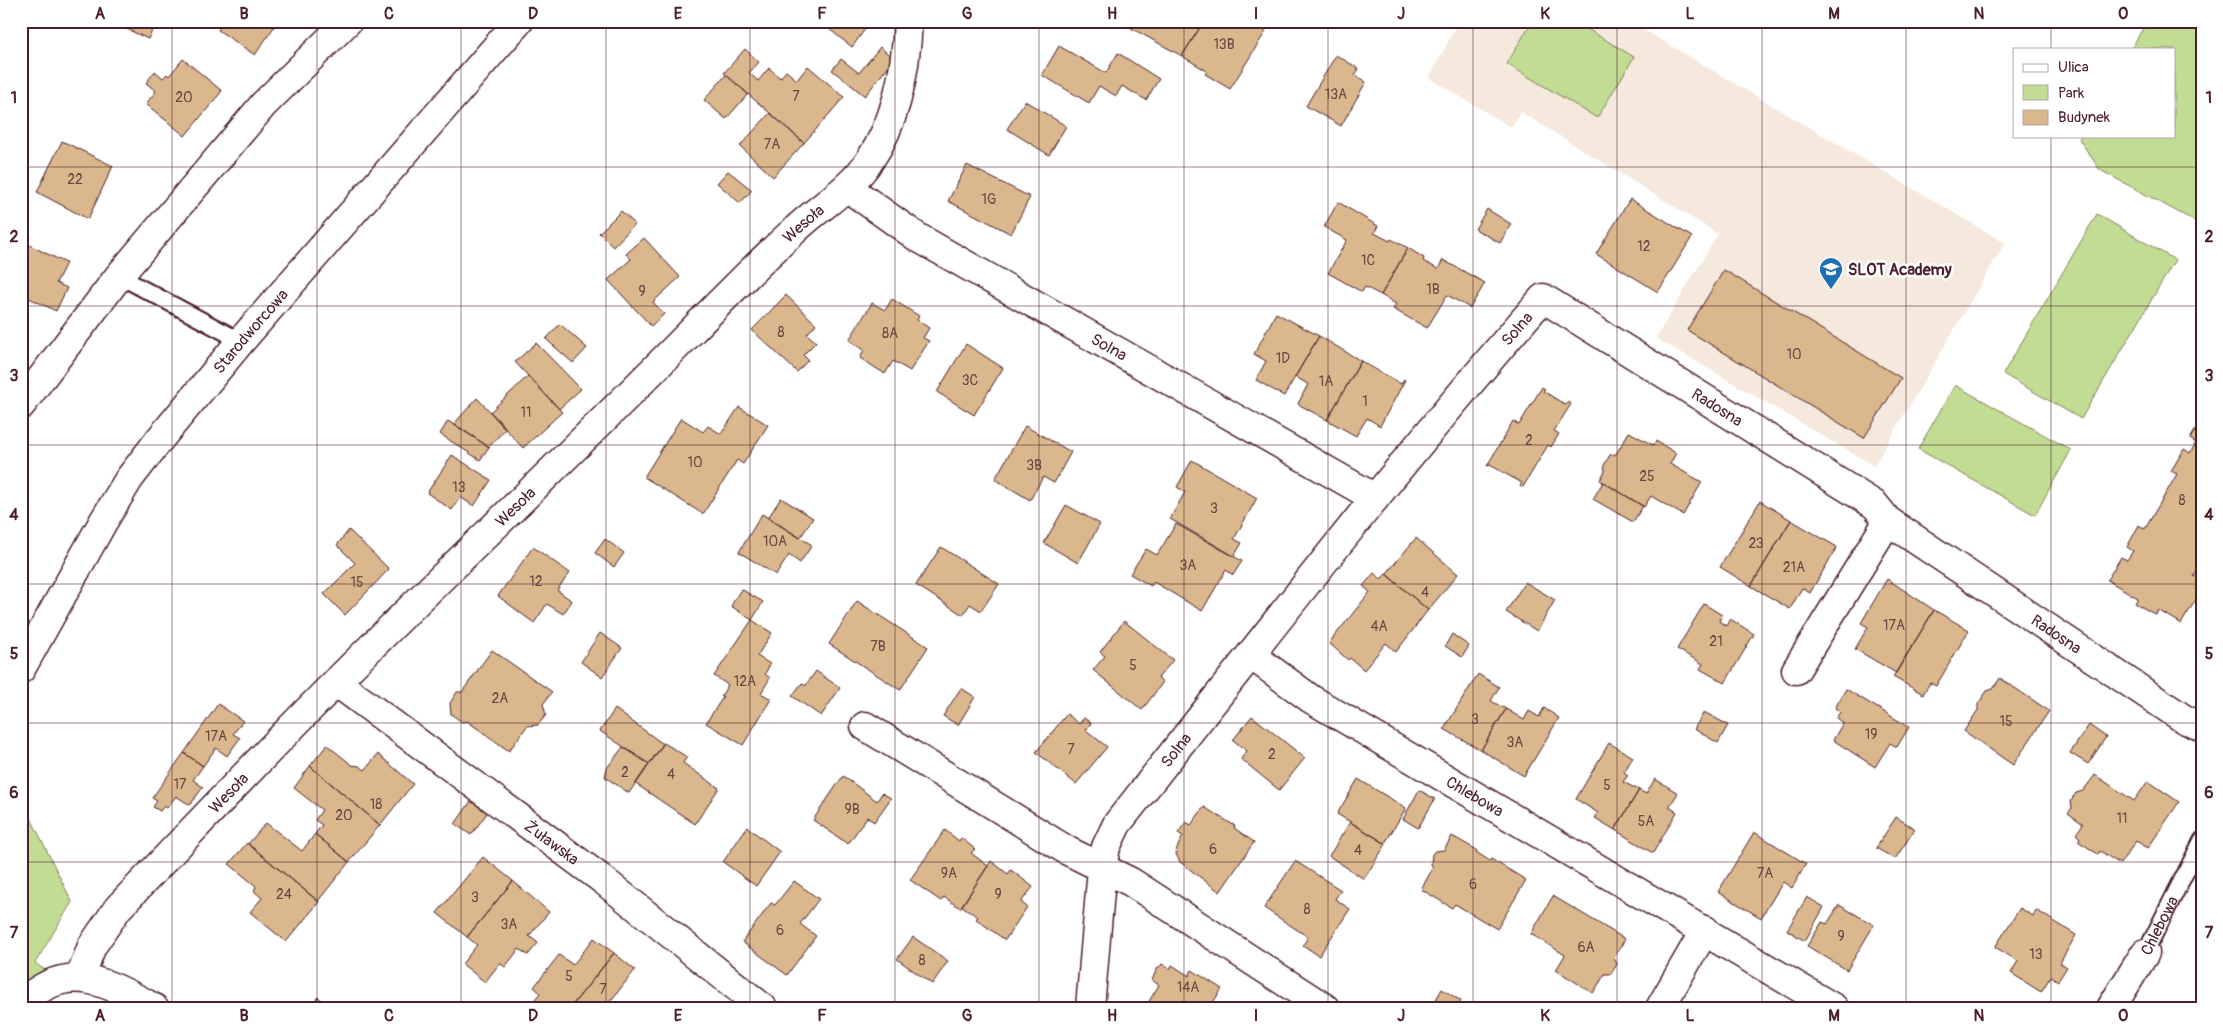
<svg xmlns="http://www.w3.org/2000/svg" width="2223" height="1029" font-family="Pangolin,sans-serif">
<style>
.built{fill:#f4e9dc}
.green{fill:#c1dc93;stroke:#867e5f}
.building{fill:#dab78c;stroke:#4a1f2b}
.lines{fill:none;stroke-linecap:round;stroke-linejoin:round}
.lane-casing{stroke:#4a1f2b;stroke-width:19}
.street-casing{stroke:#4a1f2b;stroke-width:31}
.lane{stroke:#fff;stroke-width:15}
.street{stroke:#fff;stroke-width:28}
.grid{fill:none;stroke:#4a1f2b;stroke-width:1;stroke-opacity:0.55}
.labels{text-anchor:middle;stroke-width:5;stroke-linejoin:round;paint-order:stroke}
.number-label{font-size:14px;fill:#6e4543}
.street-label{font-size:16px;fill:#4a1f2b;stroke:#fff}
.poi-label{font-size:16px;font-weight:bold;fill:#4a1f2b;stroke:#fff;text-anchor:start}
.neatline{fill:none;stroke:#4a1f2b;stroke-width:2}
.grid-label{font-size:16px;text-anchor:middle;font-weight:bold;fill:#4a1f2b}
</style>
<rect width="100%" height="100%" fill="#fff"/>
<filter id="ink" filterUnits="userSpaceOnUse"><feTurbulence type="fractalNoise" baseFrequency=".02" numOctaves="2"/><feDisplacementMap in="SourceGraphic" scale="10" xChannelSelector="R" yChannelSelector="G"/><feConvolveMatrix kernelMatrix="1 2 1 2 8 2 1 2 1" color-interpolation-filters="sRGB"/></filter>
<g filter="url(#ink)">
<path class="built" d="M1459,21h170l376,222 -131,223 -218,-128 62,-104 -197,-122 -10,15 -82,-49z"/>
<path class="green" d="M1532,21h42l60,36 -37,61 -90,-54z
M2147,21h55v204l-102,-55 -21,-31 2,-3h93v-87h-43z
M2097,214l78,46 -94,159 -78,-45z
M1955,385l116,65 -36,65 -117,-66z
M21,798l51,104 -37,61 13,9 -27,15z"/>
<path class="building" d="M110,21h38l7,4 -7,14z
M224,21h54l-23,34 -37,-25z
M819,21h52l-19,26z
M1136,21h68l-22,35 -51,-28z
M1204,21h46l16,10 -36,58 -25,-15 2,-3 -25,-15z
M1059,46l47,27 12,-20 41,26 -13,21 -24,-14 -6,10 -17,-10 -10,17 -47,-28z
M880,47l14,12 -29,37 -33,-26 9,-11 18,14z
M745,49l14,13 -10,11 9,8 11,-13 11,10 6,-7 11,9 11,-14 36,31 -40,46 -80,-70z
M1336,55l23,14 -4,6 11,7 -25,44 -35,-20z
M183,59l39,32 -37,45 -39,-32 10,-13 -10,-8 9,-12 8,7 4,-4 2,2z
M726,75l22,19 -22,25 -22,-19z
M1025,101l41,25 -17,29 -42,-26z
M770,113l34,30 -31,34 -33,-31z
M62,141l51,25 -25,53 -51,-27z
M967,165l63,32 -19,37 -63,-33z
M728,171l24,19 -12,13 -23,-20z
M1630,199l62,38 -34,55 -62,-38z
M1338,202l40,24 -4,7 16,8 1,-2 17,9 -27,47 -16,-8 -3,5 -34,-19 19,-33 -23,-13z
M1487,209l24,15 -11,19 -25,-14z
M621,211l14,13 -22,23 -14,-14z
M644,238l36,39 -27,25 11,12 -13,12 -43,-46 23,-21 -5,-5z
M21,241l45,22 -10,20 11,5 -11,23 -35,-17z
M1408,248l16,10 -1,3 15,8 5,-9 42,23 -15,25 -23,-13 -20,33 -34,-19 3,-5 -15,-9z
M1724,270l177,108 -37,60 -177,-108z
M786,295l30,29 -9,10 9,8 -13,13 5,5 -11,12 -45,-42z
M892,299l27,17 -2,4 12,8 -6,10 6,3 -19,30 -17,-10 -8,13 -25,-16 4,-8 -15,-10 23,-37 13,7z
M1276,313l43,23 -35,60 -28,-16 10,-19 -12,-7z
M560,324l27,24 -14,15 -27,-24z
M1319,336l42,25 -34,59 -29,-16 10,-20 -13,-7z
M536,343l45,46 -22,20 -44,-47z
M966,344l37,24 -29,47 -37,-23z
M1361,361l40,23 3,-5 1,1 -25,46 -13,-8 -11,18 -29,-16z
M528,376l34,36 -39,36 -33,-36z
M1542,387l3,2 -2,2 23,14 1,-3 4,2 -17,27 5,3 -8,13 -3,-2 -25,42 -3,-1 2,-3 -32,-18 -3,1 26,-45 6,4z
M477,398l29,30 -17,19 -35,-23z
M739,407l29,18 -25,39 -6,-4 -34,54 -59,-37 37,-59 22,14 5,-6 13,8z
M2202,419v138l-2,3 2,3 -8,13 8,4v16l-4,6 -3,-1 -14,23 -23,-14 -2,5 -21,-12 3,-5 -31,-18 14,-23 6,3 6,-9 -6,-4 12,-22 6,4 32,-55 -6,-3 13,-22 6,4 6,-10 -6,-4z
M448,421l41,26 -9,13 -40,-26z
M1025,426l46,26 -17,31 -11,-6 -13,23 -35,-21z
M1629,432l24,13 3,-4 20,12 -6,11 32,18 -19,33 -32,-19 -7,11 -44,-27 5,-9 -1,-6 6,-10 6,-1z
M452,455l39,25 -17,26 -14,-9 -8,13 -25,-17z
M1192,460l65,38 -23,41 8,4 -8,13 -64,-37 15,-27 -8,-5z
M1603,482l40,24 -10,16 -40,-23z
M781,498l32,20 -13,20 -32,-20z
M1760,501l31,19 -40,66 -31,-19z
M1066,505l34,19 -22,39 -34,-20z
M762,514l50,31 -12,18 -11,-8 -13,20 -37,-23z
M1791,520l46,27 -27,46 -8,-5 -12,21 -39,-23z
M1176,524l66,37 -9,14 -7,-5 -24,41 -48,-29 -3,4 -21,-12 16,-25 11,6z
M349,530l40,39 -44,46 -21,-21 31,-31 -18,-18z
M1416,538l42,36 -30,36 -42,-36z
M605,539l19,14 -10,14 -19,-14z
M533,547l37,26 -13,17 15,11 -9,13 -16,-10 -13,19 -36,-27z
M941,547l58,37 -18,27 -11,-7 -7,11 -47,-30z
M1374,573l7,6 5,-5 42,36 -32,42 -10,-9 -22,27 -14,-12 -2,2 -19,-17 41,-51 -7,-6z
M1887,579l47,31 -38,63 -41,-24 13,-22 -7,-4z
M1525,582l30,18 -18,31 -31,-19z
M741,589l22,13 -11,18 -21,-14z
M857,601l71,46 -28,43 -71,-46z
M1704,604l18,11 -3,6 7,5 4,-7 24,15 -29,49 -25,-14 3,-5 -26,-15z
M1934,610l35,20 -33,56 -6,-3 -7,11 -30,-17z
M752,620l20,13 -15,23 13,8 -5,10 5,4 -9,15 10,6 -28,46 -37,-22 17,-26 -2,-1 7,-11 -14,-9z
M1124,621l49,39 -15,18 5,4 -21,28 -49,-40 12,-14 -5,-4z
M600,633l22,15 -20,29 -21,-15z
M1452,634l17,12 -7,11 -17,-11z
M492,650l60,42 -9,12 3,11 -8,10 -11,1 -18,25 -42,-30 -5,1 -11,-8 -1,-11 7,-11h5z
M816,671l24,17 -19,28 -29,-20 10,-13 3,3z
M1478,674l21,13 -8,14 15,8 -25,41 -37,-21z
M2000,678l49,33 -36,54 -49,-34 14,-21v-6l9,-13 6,-2z
M961,688l14,9 -17,28 -15,-9z
M1846,689l63,38 -12,20 -7,-4 -15,24 -42,-27 10,-17 -7,-5 4,-6 -5,-4z
M218,704l25,17 -10,13 7,4 -13,18 -11,-8 -13,18 -19,-13z
M1544,708l15,10 -35,58 -43,-26 25,-41 18,11 5,-9 10,6z
M615,709l48,35 -14,20 -49,-33z
M1704,712l24,13 -10,18 -24,-14z
M1067,714l12,10 5,-6 7,5 -5,7 21,17 -31,37 -40,-32z
M1252,716l53,42 -26,32 -38,-31 6,-8 -14,-11z
M2089,725l17,12 -18,27 -18,-11z
M664,743l23,14 -4,6 36,25 -24,36 -59,-40z
M1609,743l24,14 -9,15 4,3 -5,7 16,8 -24,40 -20,-12 3,-5 -22,-14z
M327,745l25,20 7,1 6,4 13,-16 35,30 -33,41 -70,-59z
M623,747l26,17 -20,29 -24,-16 2,-9z
M184,753l19,13 -10,14 10,7 -13,18 -14,-9 -9,12 -3,-2 -4,5 -7,-4 4,-6 -5,-3z
M310,766l70,59 -31,37 -34,-28 7,-9 -7,-5 7,-10 -28,-22z
M2095,775l39,26 14,-20 31,21 -31,46 -12,-7 -16,23 -20,-13 -2,3 -20,-13 2,-3 -4,-4 7,-10 -15,-11 4,-5 -1,-8 5,-7 7,-2z
M843,776l34,25 5,-8 9,5 -17,24 -7,-5 -19,27 -35,-24z
M1358,779l48,29 -21,35 -48,-29z
M1655,779l23,14 -9,14 8,5 -24,41 -38,-23 24,-40 7,4z
M1419,790l16,9 -17,29 -15,-9z
M471,801l16,12 -16,22 -16,-11z
M1204,807l31,19 -1,2 20,14 -34,50 -40,-30 -4,-8 1,-6 6,-12 -5,-3 8,-11 5,3z
M1896,817l19,12 -20,30 -19,-11z
M1350,822l36,22 -22,35 -35,-23z
M266,823l36,28 13,-17 34,28 -31,39 -70,-57z
M747,827l33,25 -24,34 -33,-24z
M945,830l14,11 2,-3 14,11 -4,4 17,13 -28,42 -16,-11 -3,4 -31,-21z
M1754,832l52,32 -14,24 -9,-6 -22,36 -43,-26z
M1452,836l25,14 -1,2 14,9 1,-2 35,21 -29,49 -42,-25 -3,4 -31,-19 12,-21 -2,-4 1,-10 3,-3 9,-1z
M247,843l72,59 -33,40 -36,-30 12,-14 -8,-7 2,-5 -27,-22z
M483,857l30,24 -46,56 -30,-24z
M991,861l17,13 3,-4 22,17 -12,15 6,5 -22,33 -29,-21 2,-2 -16,-11z
M1295,861l46,29 -6,9 15,10 -31,47 -16,-11 5,-8 -44,-29z
M513,881l36,31 -20,24 9,7 -10,12 -9,-6 -14,18 -5,-4 -15,19 -23,-18 15,-19 -10,-8z
M794,881l25,18 -19,25 16,12 -29,39 -45,-33 29,-39 4,2z
M1553,896l72,43 -11,19 3,6 -6,10h-6l-12,19 -37,-23 9,-15 -34,-21z
M1807,897l17,10 -19,34 -18,-11z
M1839,905l35,20 -27,45 -40,-24 15,-24 5,2z
M2020,908l13,8 3,-6 40,25 -16,28 7,4 -9,14 -7,-5 -10,16 -30,-19 7,-12 -23,-14z
M913,937l35,24 -16,23 -35,-25z
M594,938l20,15 -44,55h-42l12,-15 -6,-6 25,-32 14,10z
M614,953l21,17 -30,38h-35z
M1162,964l8,5 2,-4 17,11 3,-6 30,19 -13,19h-64l14,-23 -7,-5 5,-11z
M1442,989l19,12 -4,7h-26z
M318,997l14,11h-14l3,-5 -5,-4z"/>
<g class="lines">
<g class="lane-casing">
<g id="lane">
<path d="M119,276l122,65"/>
<path id="s1" d="M2145,953l57,-113"/>
</g>
</g>
<g class="street-casing">
<g id="street">
<path id="s2" d="M848,188l69,49 458,261"/>
<path d="M21,405l98,-129 145,-172 84,-83"/>
<path id="s3" d="M1251,655l60,44 523,309"/>
<path id="s4" d="M21,669l82,-147 26,-43 30,-39 82,-99 278,-320"/>
<path d="M1796,670l92,-149"/>
<path id="s5" d="M336,682l267,198 160,128"/>
<path d="M865,726l203,125 63,31 194,126"/>
<path id="s6" d="M80,977l12,-31 26,-38c73,-76 145,-153 219,-227 116,-116 235,-228 350,-345 35,-36 70,-72 108,-106 25,-24 55,-40 75,-70 27,-40 36,-91 38,-139"/>
<path d="M21,1002c13,-9 26,-19 41,-22 31,-7 65,13 92,28"/>
<path id="s7" d="M1090,1008l12,-140 4,-21 11,-23c140,-177 277,-356 426,-526l332,207 13,16 296,198 18,8"/>
<path d="M1660,1008l45,-78"/>
<path d="M2111,1008l34,-55"/>
</g>
</g>
<use href="#lane" class="lane"/>
<use href="#street" class="street"/>
</g>
</g>
<path class="grid" d="M172,21v987M317,21v987M461,21v987M606,21v987M750,21v987M895,21v987M1039,21v987M1184,21v987M1328,21v987M1473,21v987M1617,21v987M1762,21v987M1906,21v987M2051,21v28M2051,136v872M21,167h2181M21,306h2181M21,445h2181M21,584h2181M21,723h2181M21,862h2181"/>
<defs>
<g id="school-pin" transform="scale(1.25)"><path d="M0 17L-7.5 6A9.5 9.5 0 1 1 7.5 6Z" fill="#1f6fb2" stroke="#fff"/><path d="M0-5L7-2L0 1L-7-2ZM-4 1L0 2.5L4 1V4Q0 6-4 4Z" fill="#fff"/></g>
</defs>
<g fill-rule="evenodd">
<use href="#school-pin" x="1831" y="269"/>
</g>
<g class="labels">
<g class="number-label">
<text x="1224" y="49">13B</text>
<text x="1336" y="99">13A</text>
<text x="796" y="101">7</text>
<text x="184" y="102">20</text>
<text x="772" y="149">7A</text>
<text x="75" y="184">22</text>
<text x="989" y="204">1G</text>
<text x="1644" y="251">12</text>
<text x="1368" y="265">1C</text>
<text x="1433" y="294">1B</text>
<text x="642" y="296">9</text>
<text x="781" y="337">8</text>
<text x="890" y="338">8A</text>
<text x="1794" y="359">10</text>
<text x="1283" y="363">1D</text>
<text x="970" y="385">3C</text>
<text x="1326" y="386">1A</text>
<text x="1365" y="406">1</text>
<text x="526" y="417">11</text>
<text x="1529" y="445">2</text>
<text x="695" y="467">10</text>
<text x="1034" y="470">3B</text>
<text x="1647" y="481">25</text>
<text x="459" y="492">13</text>
<text x="2182" y="505">8</text>
<text x="1214" y="513">3</text>
<text x="775" y="546">10A</text>
<text x="1756" y="548">23</text>
<text x="1188" y="570">3A</text>
<text x="1794" y="572">21A</text>
<text x="536" y="586">12</text>
<text x="357" y="587">15</text>
<text x="1425" y="597">4</text>
<text x="1894" y="630">17A</text>
<text x="1379" y="631">4A</text>
<text x="1716" y="646">21</text>
<text x="878" y="651">7B</text>
<text x="1133" y="670">5</text>
<text x="745" y="686">12A</text>
<text x="500" y="703">2A</text>
<text x="1475" y="724">3</text>
<text x="2006" y="726">15</text>
<text x="1871" y="739">19</text>
<text x="216" y="741">17A</text>
<text x="1515" y="747">3A</text>
<text x="1071" y="754">7</text>
<text x="1272" y="759">2</text>
<text x="625" y="777">2</text>
<text x="671" y="779">4</text>
<text x="180" y="789">17</text>
<text x="1607" y="790">5</text>
<text x="376" y="809">18</text>
<text x="852" y="814">9B</text>
<text x="344" y="820">20</text>
<text x="2122" y="823">11</text>
<text x="1646" y="826">5A</text>
<text x="1213" y="854">6</text>
<text x="1358" y="855">4</text>
<text x="949" y="878">9A</text>
<text x="1765" y="878">7A</text>
<text x="1473" y="889">6</text>
<text x="284" y="899">24</text>
<text x="998" y="899">9</text>
<text x="475" y="902">3</text>
<text x="1307" y="914">8</text>
<text x="509" y="929">3A</text>
<text x="780" y="935">6</text>
<text x="1841" y="941">9</text>
<text x="1586" y="952">6A</text>
<text x="2036" y="959">13</text>
<text x="922" y="965">8</text>
<text x="569" y="981">5</text>
<text x="1188" y="992">14A</text>
<text x="603" y="994">7</text>
</g>
<g class="street-label">
<text dy="6" stroke="none"><textPath href="#s6" startOffset="1048">Wesoła</textPath></text>
<text dy="6" stroke="none"><textPath href="#s7" startOffset="824">Solna</textPath></text>
<text dy="6" stroke="none"><textPath href="#s4" startOffset="410">Starodworcowa</textPath></text>
<text dy="6" stroke="none"><textPath href="#s2" startOffset="306">Solna</textPath></text>
<text dy="6" stroke="none"><textPath href="#s7" startOffset="1070">Radosna</textPath></text>
<text dy="6" stroke="none"><textPath href="#s6" startOffset="644">Wesoła</textPath></text>
<text dy="6" stroke="none"><textPath href="#s7" startOffset="1479">Radosna</textPath></text>
<text dy="6" stroke="none"><textPath href="#s7" startOffset="282">Solna</textPath></text>
<text dy="6" stroke="none"><textPath href="#s6" startOffset="239">Wesoła</textPath></text>
<text dy="6" stroke="none"><textPath href="#s3" startOffset="265">Chlebowa</textPath></text>
<text dy="6" stroke="none"><textPath href="#s5" startOffset="269">Żuławska</textPath></text>
<text dy="6" stroke="none"><textPath href="#s1" startOffset="31">Chlebowa</textPath></text>
</g>
<g class="poi-label">
<text x="1848" y="275">SLOT Academy</text>
</g>
</g>
<rect width="2223" height="1029" fill="none" stroke="#fff" stroke-width="55"/>
<rect x="2013" y="48" width="162" height="90" fill="#ffffff" stroke="#b7a5aa"/>
<rect x="2023" y="64" width="25" height="8" fill="#ffffff" stroke="#b7a5aa"/>
<text x="2058" y="72" font-size="15" fill="#4a1f2b">Ulica</text>
<rect x="2023" y="85" width="25" height="15" fill="#c1dc93" stroke="#b7a5aa"/>
<text x="2058" y="98" font-size="15" fill="#4a1f2b">Park</text>
<rect x="2023" y="110" width="25" height="15" fill="#dab78c" stroke="#b7a5aa"/>
<text x="2058" y="122" font-size="15" fill="#4a1f2b">Budynek</text>
<rect x="28" y="28" width="2168" height="974" class="neatline"/>
<g class="grid-label">
<text x="100" y="19">A</text>
<text x="244" y="19">B</text>
<text x="389" y="19">C</text>
<text x="533" y="19">D</text>
<text x="678" y="19">E</text>
<text x="822" y="19">F</text>
<text x="967" y="19">G</text>
<text x="1112" y="19">H</text>
<text x="1256" y="19">I</text>
<text x="1401" y="19">J</text>
<text x="1545" y="19">K</text>
<text x="1690" y="19">L</text>
<text x="1834" y="19">M</text>
<text x="1979" y="19">N</text>
<text x="2123" y="19">O</text>
<text x="14" y="103">1</text>
<text x="2209" y="103">1</text>
<text x="14" y="242">2</text>
<text x="2209" y="242">2</text>
<text x="14" y="381">3</text>
<text x="2209" y="381">3</text>
<text x="14" y="520">4</text>
<text x="2209" y="520">4</text>
<text x="14" y="659">5</text>
<text x="2209" y="659">5</text>
<text x="14" y="798">6</text>
<text x="2209" y="798">6</text>
<text x="14" y="938">7</text>
<text x="2209" y="938">7</text>
<text x="100" y="1021">A</text>
<text x="244" y="1021">B</text>
<text x="389" y="1021">C</text>
<text x="533" y="1021">D</text>
<text x="678" y="1021">E</text>
<text x="822" y="1021">F</text>
<text x="967" y="1021">G</text>
<text x="1112" y="1021">H</text>
<text x="1256" y="1021">I</text>
<text x="1401" y="1021">J</text>
<text x="1545" y="1021">K</text>
<text x="1690" y="1021">L</text>
<text x="1834" y="1021">M</text>
<text x="1979" y="1021">N</text>
<text x="2123" y="1021">O</text>
</g>
</svg>
